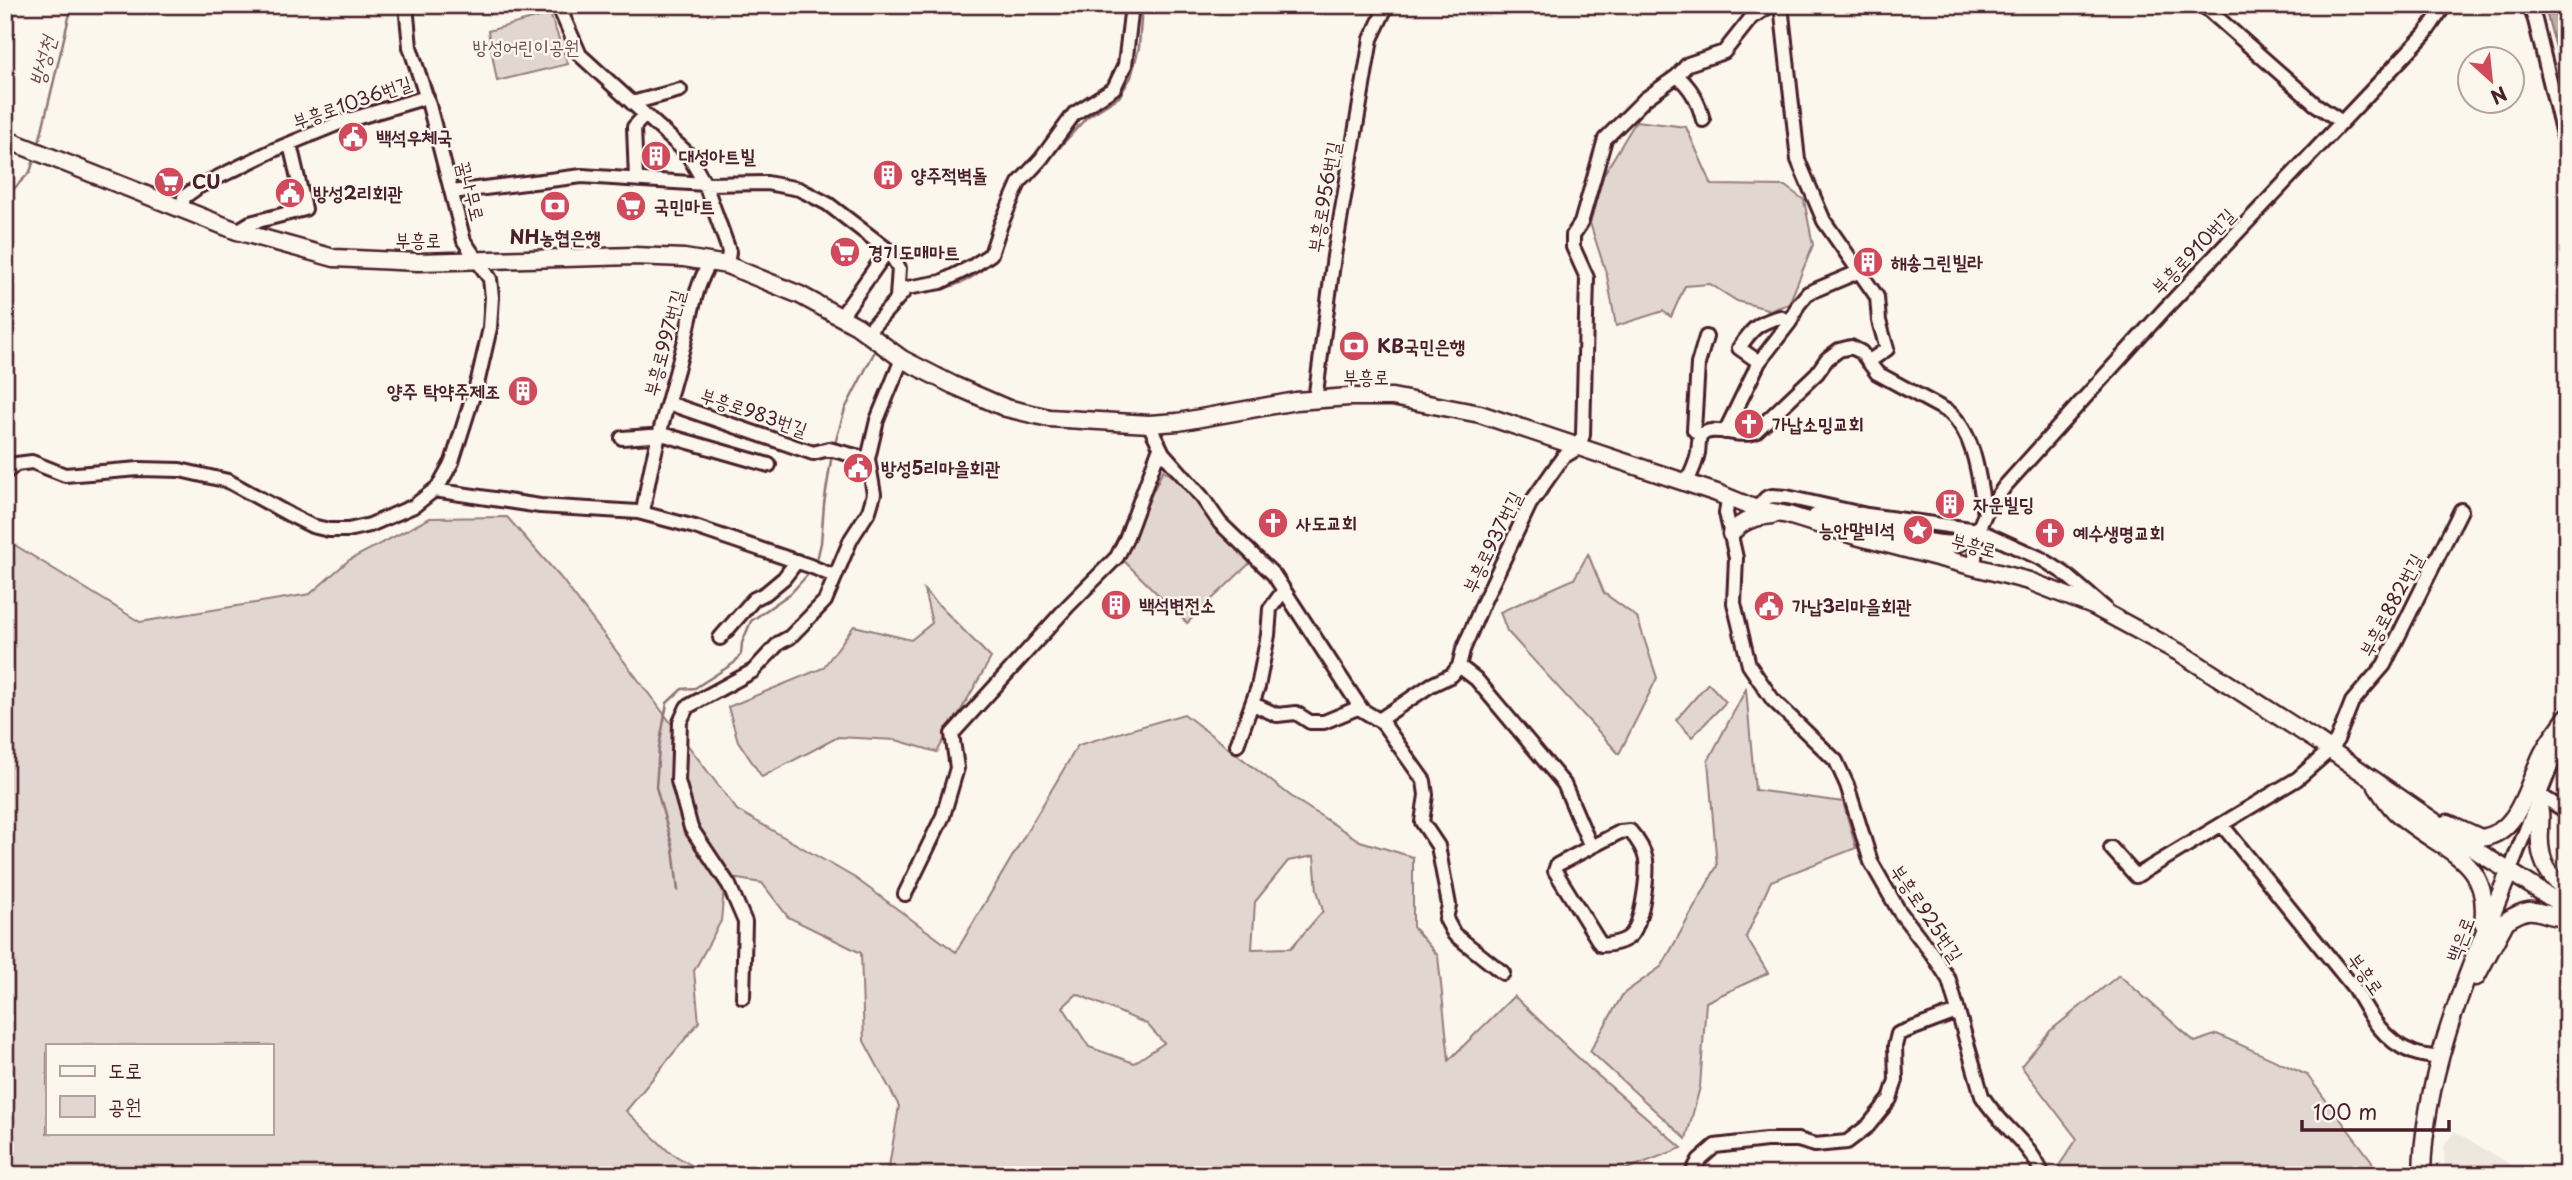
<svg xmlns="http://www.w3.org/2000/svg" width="2572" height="1180" font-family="'Playpen Sans','Poor Story',sans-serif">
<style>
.built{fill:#eee7de}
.green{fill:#e2d7d0;stroke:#967b7e;stroke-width:2;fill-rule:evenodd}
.water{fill:#bfadaa;stroke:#907477;stroke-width:2}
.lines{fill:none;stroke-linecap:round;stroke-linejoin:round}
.stream{stroke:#907477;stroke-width:2.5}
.minor-casing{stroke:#4a1f2b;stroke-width:18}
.major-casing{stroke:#4a1f2b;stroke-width:21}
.minor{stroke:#fbf7ec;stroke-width:12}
.major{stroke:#fbf7ec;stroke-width:16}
.labels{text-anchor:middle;stroke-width:5;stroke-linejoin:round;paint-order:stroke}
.park-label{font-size:19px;fill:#704d54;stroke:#fbf7ec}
.street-label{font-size:19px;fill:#4a1f2b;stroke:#fbf7ec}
.poi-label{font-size:19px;font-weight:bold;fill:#4a1f2b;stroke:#fbf7ec;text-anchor:start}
.water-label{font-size:21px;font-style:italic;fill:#6d4a51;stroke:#fbf7ec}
</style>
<rect width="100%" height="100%" fill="#fbf7ec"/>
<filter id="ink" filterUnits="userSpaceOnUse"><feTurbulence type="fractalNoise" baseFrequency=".0143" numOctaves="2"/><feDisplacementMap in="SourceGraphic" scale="14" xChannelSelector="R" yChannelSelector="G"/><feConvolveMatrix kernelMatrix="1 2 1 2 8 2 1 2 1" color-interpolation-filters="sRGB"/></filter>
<g filter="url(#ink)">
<path class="built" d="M2454,1131l74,44h-83l-1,-28z"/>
<path class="green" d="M550,14l18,50 -71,17 -9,-50z
M1636,121l50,6 26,58 73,1 19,14 9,45 -24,59 -18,6 -34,-9 -27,-17 -25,2 -14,31 -8,-6 -47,15 -9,-50 -17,-53 14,-49z
M1163,470l18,12 69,81 -63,60 -65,-64z
M507,517l53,60 177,233 118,68 101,74 122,-207 106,-31 112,86 64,41 53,16v70l25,29 11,104 65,-64 74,71 94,81 -71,27h-729l7,-8 10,-61 -35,-65 -3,-88 -73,-36 -26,-34 -37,-6 -4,44 -27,50 5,51 -73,89 42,40 39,24h-702v-248l6,-17 -6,-16v-355l135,83 170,-28 39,-34 81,-42zM1314,856l3,34 6,21 -32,37 -39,1 3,-47 33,-41zM1077,994l70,30 17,19 -30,20 -45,-16 -26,-40zM47,1045h224v88h-224z
M1588,554l16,39 33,24 20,61 -38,76 -112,-123 -7,-19 74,-33z
M924,590l67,68 -54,94 -41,-12 -58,-3 -76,40 -24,-36 -10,-34 95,-39 31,-42 57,14 21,-17z
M1708,683l18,19 -34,35 -16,-17z
M1746,689l9,101 88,12 13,46 -85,33 -25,56 22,36 -62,29 -6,85 -14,52 -96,-88 33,-57 39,-28 55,-100 -9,-105z
M2119,975l76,67 22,-8 90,41 64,85 7,15h-323l-1,-2 23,-34 -56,-73 29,-35z"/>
<path class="water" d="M2544,5h23v82z"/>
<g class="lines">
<path class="stream" d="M38,147l32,-134 5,-8
M5,198l25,-26 5,-15
M1003,238l21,-51 63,-70 32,-20 12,-20 8,-30 3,-42
M913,294c27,-4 59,-9 76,-32
M834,447l11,-38 30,-58
M816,564l5,-21 3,-39 8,-50
M678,891l-5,-43 -17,-61 3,-39 8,-45 15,-14 13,-1 39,-25 7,-9 1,-11 9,-22 40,-28 21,-23"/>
<g class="minor-casing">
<path id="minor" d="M558,5l22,50 107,98 18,31 22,61 2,7 -2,13
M1781,5l17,155 26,61 53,76 2,24 8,28 -19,13
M2203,5l112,99 27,18
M2529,5l6,15 32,131
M1677,76c14,11 22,27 26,44
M632,103l48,-13
M636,179l-2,-52 11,-12
M452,192l130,-16 123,8 62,-1 32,6 29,15 60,46 -48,68
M182,208l2,-11 14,-10 76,-37 68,-28 85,-25
M237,231l13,-8 55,-14 -15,-65
M888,250l11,18 -2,29
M866,334l41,-46 34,-6 32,-16 18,-12 10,-30 18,-41 22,-24 33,-45 40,-26 11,-23 7,-60
M1759,362l-20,-14c13,-19 18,-25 41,-31l10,5
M1315,400l19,-144 37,-217 16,-34
M668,403l145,50 16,-4 39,10
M1149,424l14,29 39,44 18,26 54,52 88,135 20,12 42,59 2,14 -4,27 16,24 11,59 -3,14 8,15 49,39
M1725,432l34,-70 31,-40 8,-17 10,-12 50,-21
M1701,436l-7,-6 4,-66 8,-27
M622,438l43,-3 104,30
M5,473l11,-9 16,-2 33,13 74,-6 41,1 48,11 62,34 22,11 17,4h19l22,-5 44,-19 24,-19 14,-25 26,-82 12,-52 2,-31 -2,-18 -26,-38 -35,-136 -19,-58 -4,-42
M1686,484c5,-10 10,-20 12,-31 1,-6 0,-13 3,-17 10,-13 39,3 54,-4l62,-59 10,-14 12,-9 12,-3 10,5 16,21 72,39c27,23 30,69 36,102
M434,490l106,16 98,6 57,15 115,39 24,10
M1728,499l-2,14 10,45 -2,45 15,62 24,35 63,61 11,24 24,77 28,49 34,44 16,25 33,116c18,30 46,44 61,79
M1756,509l10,-11 6,-2 15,1 80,18 111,15 64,29 22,14 41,35
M643,513c8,-57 26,-113 41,-169 7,-27 11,-59 27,-83
M1974,567l4,-37 7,-16 20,-28 159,-176 261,-276 20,-29
M720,638l34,-39 12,-6 18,-15 13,-17
M1459,666l17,13 88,105 27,63 -34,18 -2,6 46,74c9,0 24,-3 30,-10 11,-12 17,-59 15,-75 -2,-11 -9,-21 -16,-29l-10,1 -29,15
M1253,704l24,11 19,-2 14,9h14l36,-15
M1379,720l52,-35 21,-10 7,-9 4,-16 20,-47 47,-99 33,-47 15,-9 5,-13 4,-157 -14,-31v-12l8,-12 24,-84 40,-40 32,-23 11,-12 36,-12 27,-34 20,-13
M1237,745l21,-58 10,-52 2,-26 14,-19
M2540,795l27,17
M2222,825l132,163c14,25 29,53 58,64 8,4 18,4 27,6
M2111,848l25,28 161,-97 32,-28 8,-11 15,-38 32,-37 77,-155
M2510,870l57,-144
M905,894l38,-78 14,-48 -5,-34 116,-128 49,-49 9,-18 34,-92
M743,997l2,-75 -16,-37 -38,-57 -13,-47 2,-59 7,-15 66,-36 26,-28 11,-6 35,-36 26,-62 18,-28 5,-17 -6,-35 9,-39 25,-61
M1691,1175l8,-15 16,-14 51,-6h32l17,5 32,-3 21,-16 22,-27 6,-19 -1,-34 3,-12 59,-22"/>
</g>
<g class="major-casing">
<path id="major" d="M5,139l232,92 97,27 84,4 216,-6 50,2 43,7 73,30 57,31 45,33 51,26 53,23 43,10 100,6 29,-2 118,-21 53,-4h43l88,17 237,79 39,16 32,6 68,21 173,45 64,25 89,48 135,87 163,112 87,55
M1816,517c24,2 47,6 70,12 21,6 46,18 69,15 8,-1 16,-10 23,-14
M1731,534c11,-14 24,-17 41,-19
M2377,787c6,8 12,19 20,26 40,37 95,43 86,110
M2538,803c4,11 2,17 2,28 -2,25 7,46 27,59
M2448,823l33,15c41,-5 47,-60 64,-89 6,-11 15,-21 22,-32
M2476,977l30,-56c31,-20 30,-5 61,-3
M2422,1175c2,-108 48,-206 88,-305"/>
</g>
<use href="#minor" class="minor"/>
<use href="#major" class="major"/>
</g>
</g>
<defs>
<g id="civic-disc" transform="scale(1.575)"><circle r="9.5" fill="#d1495b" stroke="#fbf7ec"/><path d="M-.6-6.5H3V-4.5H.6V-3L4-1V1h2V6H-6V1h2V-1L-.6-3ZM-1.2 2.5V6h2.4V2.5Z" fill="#fff"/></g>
<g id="building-disc" transform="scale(1.575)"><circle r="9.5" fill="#d1495b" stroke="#fbf7ec"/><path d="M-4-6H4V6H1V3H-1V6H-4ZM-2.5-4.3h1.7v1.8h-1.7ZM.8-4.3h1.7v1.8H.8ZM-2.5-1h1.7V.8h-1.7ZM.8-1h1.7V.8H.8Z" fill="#fff"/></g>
<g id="supermarket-disc" transform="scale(1.575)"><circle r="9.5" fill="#d1495b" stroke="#fbf7ec"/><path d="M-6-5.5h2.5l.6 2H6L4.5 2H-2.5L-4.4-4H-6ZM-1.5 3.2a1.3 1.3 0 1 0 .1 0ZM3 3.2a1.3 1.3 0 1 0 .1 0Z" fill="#fff"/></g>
<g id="bank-disc" transform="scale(1.575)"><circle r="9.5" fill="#d1495b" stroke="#fbf7ec"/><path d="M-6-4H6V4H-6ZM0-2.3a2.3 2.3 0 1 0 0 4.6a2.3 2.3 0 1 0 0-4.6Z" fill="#fff"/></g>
<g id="church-disc" transform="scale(1.575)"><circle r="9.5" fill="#d1495b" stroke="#fbf7ec"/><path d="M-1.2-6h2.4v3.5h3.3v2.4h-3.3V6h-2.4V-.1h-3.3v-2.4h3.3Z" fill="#fff"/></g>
<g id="sight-disc" transform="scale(1.575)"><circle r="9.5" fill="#d1495b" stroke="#fbf7ec"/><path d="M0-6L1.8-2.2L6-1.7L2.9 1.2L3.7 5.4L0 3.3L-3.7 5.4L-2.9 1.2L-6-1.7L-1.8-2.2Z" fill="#fff"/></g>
</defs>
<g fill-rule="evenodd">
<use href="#civic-disc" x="353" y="137"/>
<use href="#building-disc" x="656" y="156"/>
<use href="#building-disc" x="888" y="175"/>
<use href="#supermarket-disc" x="169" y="182"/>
<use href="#civic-disc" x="290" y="193"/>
<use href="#bank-disc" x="555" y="206"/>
<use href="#supermarket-disc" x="631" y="206"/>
<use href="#supermarket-disc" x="845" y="252"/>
<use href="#building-disc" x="1868" y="262"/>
<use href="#bank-disc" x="1354" y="346"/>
<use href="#building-disc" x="523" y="391"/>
<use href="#church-disc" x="1749" y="424"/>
<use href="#civic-disc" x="858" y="468"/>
<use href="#building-disc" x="1950" y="504"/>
<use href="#church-disc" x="1273" y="523"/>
<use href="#sight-disc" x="1918" y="530"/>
<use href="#church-disc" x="2050" y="533"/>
<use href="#building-disc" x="1116" y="605"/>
<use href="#civic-disc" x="1769" y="606"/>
</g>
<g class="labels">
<g class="park-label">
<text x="526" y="54">방성어린이공원</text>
</g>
<g class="street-label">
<text transform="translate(352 102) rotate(-19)" y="7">부흥로1036번길</text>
<text transform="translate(471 191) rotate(76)" y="7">꿈나무로</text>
<text transform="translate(1324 197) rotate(-80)" y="7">부흥로956번길</text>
<text x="418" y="247">부흥로</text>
<text transform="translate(2193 251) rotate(-46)" y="7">부흥로910번길</text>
<text transform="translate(664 343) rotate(-75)" y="7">부흥로997번길</text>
<text x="1366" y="384">부흥로</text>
<text transform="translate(754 412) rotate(19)" y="7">부흥로983번길</text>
<text transform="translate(1492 542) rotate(-64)" y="7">부흥로937번길</text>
<text transform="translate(1974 545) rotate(15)" y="7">부흥로</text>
<text transform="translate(2391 605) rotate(-62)" y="7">부흥로882번길</text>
<text transform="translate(1927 913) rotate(56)" y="7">부흥로925번길</text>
<text transform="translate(2460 939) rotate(-69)" y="7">백은로</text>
<text transform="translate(2366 974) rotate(55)" y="7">부흥로</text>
</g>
<g class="poi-label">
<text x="376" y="144">백석우체국</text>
<text x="679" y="163">대성아트빌</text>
<text x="911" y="182">양주적벽돌</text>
<text x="192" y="189">CU</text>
<text x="313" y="200">방성2리회관</text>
<text x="654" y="213">국민마트</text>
<text x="555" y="244" text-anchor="middle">NH농협은행</text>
<text x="868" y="259">경기도매마트</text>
<text x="1891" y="269">해송그린빌라</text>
<text x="1377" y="353">KB국민은행</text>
<text x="500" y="398" text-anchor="end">양주 탁약주제조</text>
<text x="1772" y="431">가납소밍교회</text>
<text x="881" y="475">방성5리마을회관</text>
<text x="1973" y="511">자운빌딩</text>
<text x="1296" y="530">사도교회</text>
<text x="1895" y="537" text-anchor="end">능안말비석</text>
<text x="2073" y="540">예수생명교회</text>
<text x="1139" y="612">백석변전소</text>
<text x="1792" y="613">가납3리마을회관</text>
</g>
<g class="water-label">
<text transform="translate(43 61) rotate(-75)" y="7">방성천</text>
</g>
</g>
<rect width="2572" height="1180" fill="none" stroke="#fbf7ec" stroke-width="28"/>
<rect x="14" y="14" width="2544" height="1152" fill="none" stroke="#4a1f2b" stroke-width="2.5" filter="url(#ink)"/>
<rect x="46" y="1044" width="228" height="91" fill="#fbf7ec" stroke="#b4a19f" stroke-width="2"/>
<rect x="60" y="1066" width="35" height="10" fill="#fbf7ec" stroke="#b4a19f" stroke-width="2"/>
<text x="108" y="1078" font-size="21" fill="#4a1f2b">도로</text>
<rect x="60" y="1096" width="35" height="21" fill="#e2d7d0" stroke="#b4a19f" stroke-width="2"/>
<text x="108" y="1114" font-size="21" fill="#4a1f2b">공원</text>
<g transform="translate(2491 80) rotate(153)"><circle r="33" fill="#fbf7ec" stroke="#b4a19f" stroke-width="2"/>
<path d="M0-5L12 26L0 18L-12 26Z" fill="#d1495b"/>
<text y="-10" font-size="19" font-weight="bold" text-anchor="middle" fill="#4a1f2b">N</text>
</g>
<path d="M2302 1120v10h147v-10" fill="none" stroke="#4a1f2b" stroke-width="3.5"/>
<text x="2313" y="1120" font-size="21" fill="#4a1f2b" stroke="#fbf7ec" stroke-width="5" paint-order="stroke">100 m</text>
</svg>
